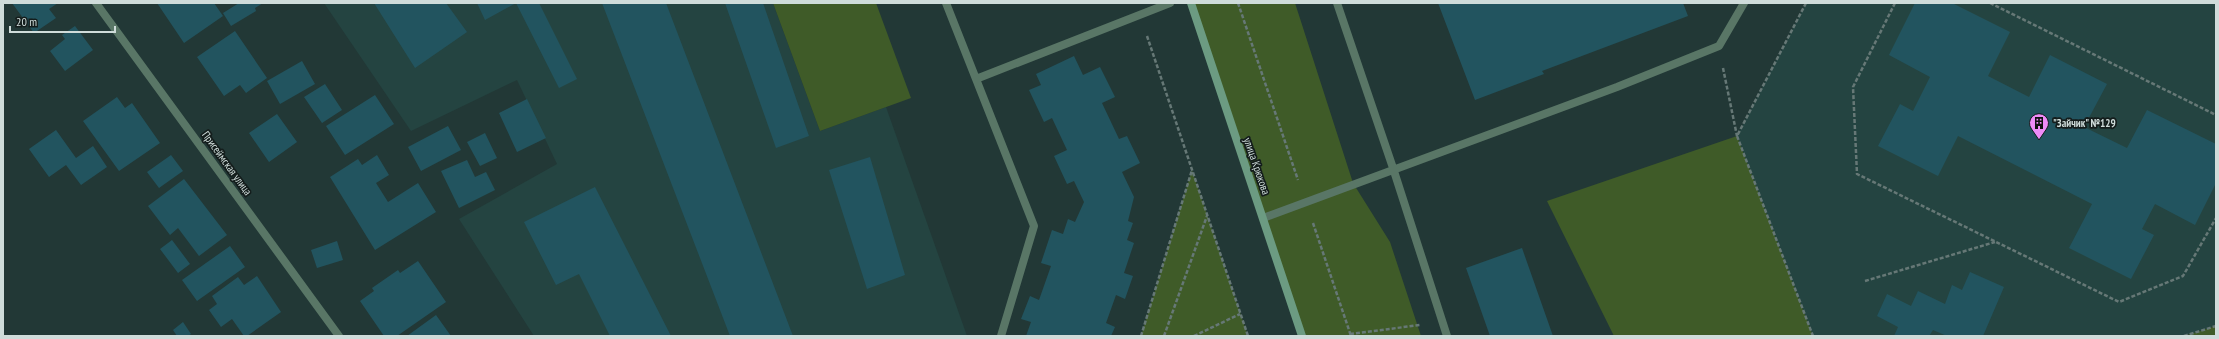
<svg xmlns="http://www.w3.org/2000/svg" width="2219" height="339" font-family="'PT Sans Narrow',sans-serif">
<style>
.built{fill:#244441}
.green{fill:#3f5b28}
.building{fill:#22545f}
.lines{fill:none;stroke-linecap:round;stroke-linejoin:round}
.path{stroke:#667876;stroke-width:2.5;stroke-dasharray:4 2;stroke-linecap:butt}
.lane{stroke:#597666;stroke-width:8}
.street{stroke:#597666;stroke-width:8}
.secondary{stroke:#6c9b82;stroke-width:8}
.labels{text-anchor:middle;stroke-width:3.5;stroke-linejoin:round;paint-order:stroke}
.poi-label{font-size:11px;font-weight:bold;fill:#cfdcda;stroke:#141d1c;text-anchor:start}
.street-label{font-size:11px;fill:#cfdcda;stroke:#141d1c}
</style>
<rect width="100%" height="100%" fill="#223836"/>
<path class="built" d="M324,3h449l47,128 66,-24 81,229h-433l-75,-117 98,-55 -40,-84 -106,51z
M1806,3h410v323l-32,10h-371l-76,-200z"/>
<path class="green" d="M773,3h103l35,95 -91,33z
M1191,3h104l58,180 37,59 31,94h-119z
M1737,136l76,200h-199l-67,-135z
M1192,170l56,166h-107z
M2216,326v10h-32z"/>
<path class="building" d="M12,3h46l-9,6 7,9 -22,15z
M157,3h57l9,13 -39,27z
M239,3h24l-8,5 1,3 -25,15 -8,-13z
M374,3h72l21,29 -52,36z
M477,3h62l38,76 -18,9 -43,-85 -31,17z
M602,3h64l127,333h-63z
M725,3h38l46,133 -33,12z
M1438,3h245l5,13 -146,55 2,3 -69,26z
M1915,3h37l58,29 -22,44 41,21 21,-42 57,29 -23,43 43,21 20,-38 69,34v39l-21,42 -40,-21 -13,25 12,6 -23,44 -62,-31 23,-44 -134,-68 -20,40 -60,-30 22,-42 13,7 17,-34 -41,-22z
M75,26l18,24 -28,21 -15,-20 15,-12 -3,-4z
M235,31l32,47 -21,15 -6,-8 -16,11 -27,-39z
M1074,56l9,19 17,-8 15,30 -13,6 17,36 8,-3 13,27 -18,9 12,25 -6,24 5,2 -6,17 7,3 -10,30 9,3 -8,23 -9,-4 -10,28 9,4 -4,9h-85l5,-14 -10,-3 9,-23 9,4 12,-34 -10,-3 11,-33 11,4 5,-15 7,3 9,-20 -10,-21 -7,3 -13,-28 13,-6 -15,-32 -8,4 -15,-32 12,-5 -5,-11z
M302,61l13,23 -35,20 -13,-23z
M325,84l17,26 -20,13 -18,-26z
M375,95l19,29 -49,31 -19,-29z
M117,97l8,11 7,-5 28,40 -41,28 -36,-50z
M527,99l19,39 -29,14 -18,-39z
M277,114l20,28 -28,20 -20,-29z
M448,126l13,24 -40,21 -13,-24z
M56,130l20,28 17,-12 14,21 -26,18 -15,-20 -17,12 -20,-28z
M485,133l12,25 -17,8 -13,-24z
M171,155l12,16 -24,17 -12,-16z
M377,155l12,20 -13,8 12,19 30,-19 18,29 -61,38 -45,-73 28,-18 4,6z
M870,157l35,118 -38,14 -38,-119z
M467,160l8,17 11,-5 9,18 -36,18 -18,-37z
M184,179l43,56 -28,21 -21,-28 -8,7 -22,-29z
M595,187l76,149h-61l-31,-62 -23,11 -32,-63z
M172,240l18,24 -12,9 -18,-24z
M337,241l6,19 -26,8 -6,-18z
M230,246l15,21 -48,34 -15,-21z
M1522,248l31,88h-63l-24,-68z
M418,261l28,41 -49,34h-13l-24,-35 14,-10 -2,-3 26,-18 2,3z
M1970,272l34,15 -21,49h-36l-14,-6 -4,6h-35l4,-9 -21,-11 10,-22 24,12 7,-15 27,13 7,-19 10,5z
M257,276l24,36 -34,24h-3l-12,-17 -11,8 -12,-17 8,-6 -5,-8 26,-19 6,8z
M436,315l15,21h-44z
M183,322l8,12 -3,2h-11l-4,-6z"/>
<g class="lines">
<path class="path" d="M1238,3l60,177
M1806,3l-69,133 76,200
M1895,3l-42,84 4,87 262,128 64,-26 33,-58
M1990,3l226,112
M1147,36l101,300
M1723,68l14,68
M1313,223l38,113
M1865,281l130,-39
M1350,334l70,-9
M1141,336l51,-166
M1164,336l43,-120
M1194,336l46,-22
M2184,336l32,-10"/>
<path class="lane" d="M946,3l88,223 -33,110
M1337,3l56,165 54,168
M976,79l194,-76
M1263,218l354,-131 102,-41 25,-43"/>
<path class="street" d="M96,3l243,333"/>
<path class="secondary" d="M1191,3l111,333"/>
</g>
<defs>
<g id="building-pin" transform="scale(1)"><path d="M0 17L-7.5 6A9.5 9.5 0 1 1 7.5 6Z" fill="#ef8bf7" stroke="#141d1c"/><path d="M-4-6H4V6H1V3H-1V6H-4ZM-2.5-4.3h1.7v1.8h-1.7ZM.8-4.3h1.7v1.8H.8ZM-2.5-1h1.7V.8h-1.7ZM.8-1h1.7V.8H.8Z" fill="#111"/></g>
</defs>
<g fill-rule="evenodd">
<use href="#building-pin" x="2039" y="123"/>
</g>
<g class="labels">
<g class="poi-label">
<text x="2053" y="127">"Зайчик" №129</text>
</g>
<g class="street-label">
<text transform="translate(227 163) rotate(54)" y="4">Присеймская улица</text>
<text transform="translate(1257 166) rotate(71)" y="4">улица Крюкова</text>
</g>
</g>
<rect width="2219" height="339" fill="none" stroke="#cfdcda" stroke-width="8"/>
<path d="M10 26v6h105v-6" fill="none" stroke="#cfdcda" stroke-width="2"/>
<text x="16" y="26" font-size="12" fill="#cfdcda" stroke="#141d1c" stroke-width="3" paint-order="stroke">20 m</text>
</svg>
